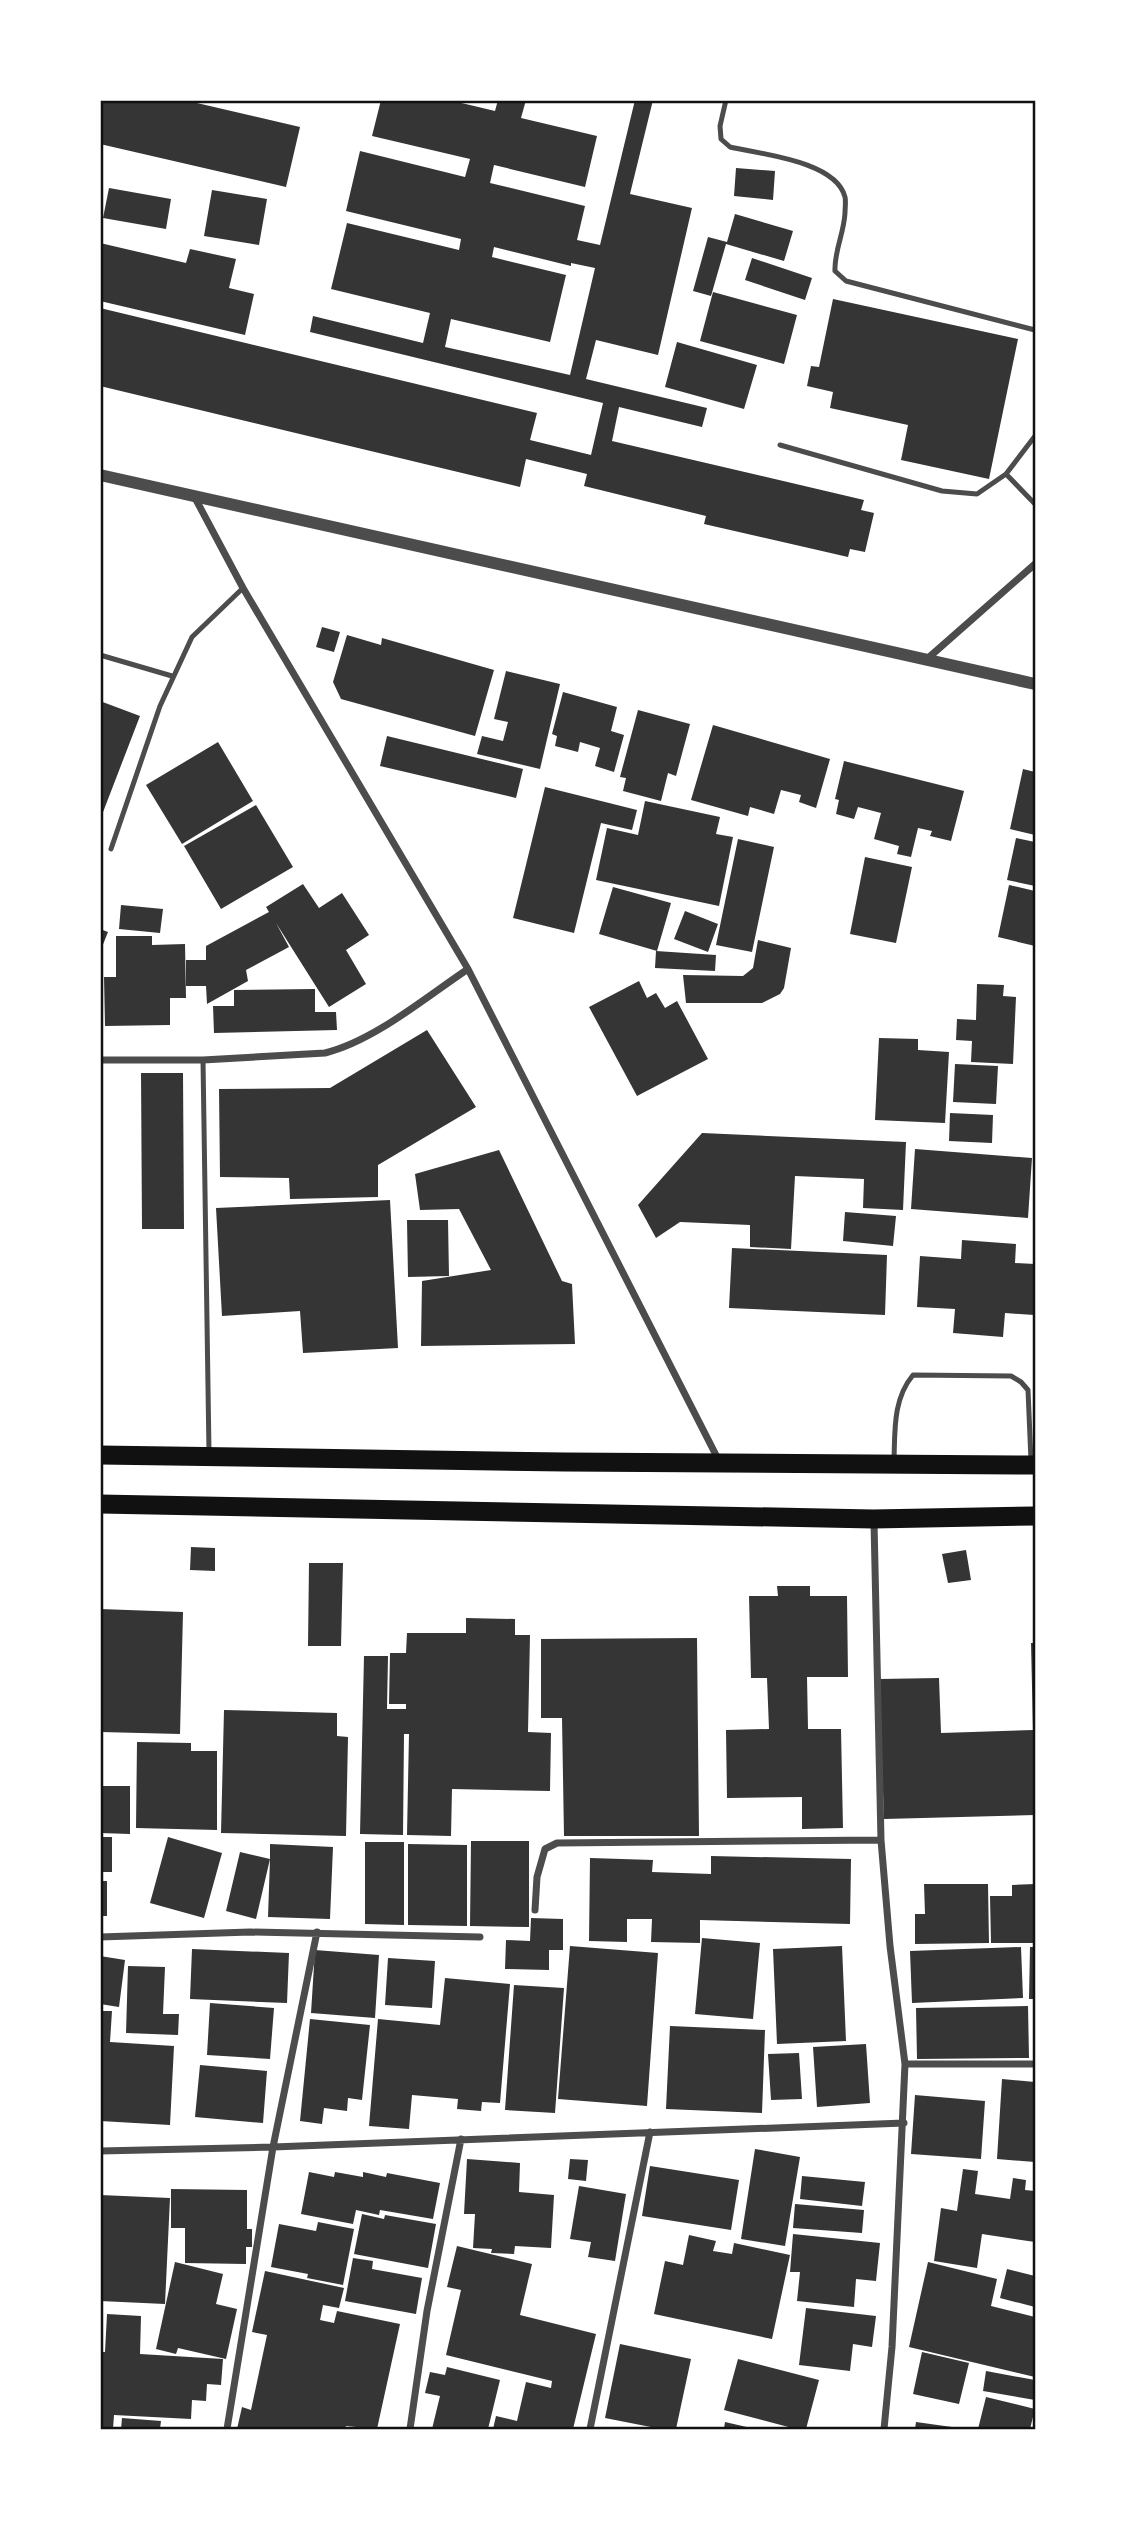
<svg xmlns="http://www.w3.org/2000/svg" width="1135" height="2529" font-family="'Alegreya Sans',sans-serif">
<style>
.building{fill:#353535;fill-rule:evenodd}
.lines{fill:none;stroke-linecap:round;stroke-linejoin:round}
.service{stroke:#4c4c4c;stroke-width:5}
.minor{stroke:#4c4c4c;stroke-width:7}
.tertiary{stroke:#4c4c4c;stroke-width:12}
.trunk{stroke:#111;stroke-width:19}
.neatline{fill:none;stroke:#111;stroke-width:2.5}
</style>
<rect width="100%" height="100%" fill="#fff"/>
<path class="building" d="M100,100h84l116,27 -14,60 -186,-43z
M381,100h68l46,11 3,-11h28l-5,18 76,18 -12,51 -91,-22 -4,18 95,23 -8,34 23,5 35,-145h18l-23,94 62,14 -34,147 -62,-15 -10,39 121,29 -5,19 -83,-20 -7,34 252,59 -3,10 13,3 -9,39 -15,-3 -2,8 -144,-33 2,-8 -122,-30 3,-12 -61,-15 -6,28 -420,-101v-78l437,105 -7,27 61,15 12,-52 -293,-71 3,-16 110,27 7,-30 -99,-24 16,-66 112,27 2,-11 -115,-28 14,-60 105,26 5,-18 -98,-23zM494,247l77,19v-3l24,5 -25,107 -125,-28 6,-28 99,23 16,-67 -74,-18z
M736,168l39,3 -2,29 -39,-4z
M109,188l62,11 -5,30 -63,-11z
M212,190l55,9 -8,46 -55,-9z
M735,214l58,17 -9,30 -58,-17 -15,52 -18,-5 15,-54 19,5z
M100,243l86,20 4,-14 46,10 -7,29 25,6 -9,41 -145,-34z
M752,258l60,20 -7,22 -60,-20z
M713,292l84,23 -13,49 -84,-23z
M833,299l185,40 -29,140 -88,-19 7,-35 -78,-17 3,-16 -26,-6 4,-20 8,1z
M677,342l80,23 -13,44 -79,-22z
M322,627l18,5 -6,20 -18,-5z
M347,635l34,10 1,-7 112,32 -19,66 -134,-37 -8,-17z
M506,671l54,13 -20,85 -63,-15 5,-18 21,5 5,-19 -14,-3z
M563,692l54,15 -6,24 13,4 -10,37 -19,-6 5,-18 -20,-6 -2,10 -23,-6 2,-10 -5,-2z
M100,701l40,15 -40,104z
M638,710l52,14 -14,52 -8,-3 -7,28 -38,-10 3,-13 -6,-1z
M713,725l117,34 -14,49 -17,-6 2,-7 -20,-5 -7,24 -24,-7 -2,9 -57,-16z
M387,736l136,33 -7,29 -136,-32z
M218,742l35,59 -71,43 -36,-59z
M844,761l120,30 -13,50 -21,-5 2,-5 -14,-3 -7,29 -14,-3 2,-8 -25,-7 7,-26 -23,-6 -4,12 -18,-5 3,-14 -4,-1z
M1023,769l12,3v63l-25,-6z
M545,787l92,23 -5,20 -31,-7 -27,110 -61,-15z
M645,801l75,16 -4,17 17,3 -14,69 -123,-26 11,-52 31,7z
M256,805l37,62 -72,42 -37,-63z
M1016,838l19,4v44l-28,-6z
M738,839l36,8 -22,105 -36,-7z
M865,857l47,10 -16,76 -46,-9z
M303,884l16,24 23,-15 27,42 -23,15 20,34 -37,23 -53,-84 13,24 -43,23 2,11 -41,23 -1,-18h-20v-26h20v-14l63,-34 -3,-5z
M1009,885l26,6v55l-37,-9z
M613,887l58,16 -14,48 -58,-17z
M121,905l42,4 -3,24 -41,-4z
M685,911l33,13 -10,28 -34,-13z
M100,929l8,3 -8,20z
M116,936h36v9l33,-1 1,54h-16v27l-65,1 -1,-49h12z
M758,940l33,8 -7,40 -4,6 -18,9h-76l-3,-28 60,1 10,-8z
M656,951l60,4 -1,16 -60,-3z
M639,981l8,17 9,-5 9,15 12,-7 31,58 -71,37 -48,-89z
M977,984l27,1 -1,11 13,1 -3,67 -42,-2 1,-21 -16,-1 1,-21 19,1z
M315,989v23h21l1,18 -123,3 -1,-27h21v-16z
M427,1030l49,77 -98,58v32l-88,2 -1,-21 -69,-1 -1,-88 111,-1z
M879,1038l39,1v11l31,2 -4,71 -70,-3z
M955,1064l43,2 -2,38 -43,-2z
M141,1073h42l1,156h-42z
M950,1113l43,2 -1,28 -43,-2z
M702,1133l204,9 -3,68 -40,-2 1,-29 -69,-3 -4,73 -41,-2v-22l-70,-3 -24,16 -18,-33z
M915,1149l117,9 -4,60 -117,-9z
M499,1150l63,131 10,3 3,60 -154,2 1,-65 69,-11 -32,-61 -39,1 -5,-36z
M390,1200l8,148 -95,5 -3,-42 -78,5 -6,-108z
M845,1212l51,4 -3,30 -50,-5z
M407,1220h41l1,56 -41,1z
M962,1240l54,4 -1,19 20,1 -1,51 -29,-2 -2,24 -50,-4 2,-24 -38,-2 3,-51 41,3z
M732,1248l155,7 -2,60 -156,-7z
M191,1547l24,1v23l-25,-1z
M966,1550l5,30 -23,3 -6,-29z
M309,1563h34l-2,83h-33z
M777,1586h33v10h37l1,81h-41l1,52h33l2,99 -41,1v-32l-75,1 -1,-68 43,-1 -2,-51h-16l-2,-82h29z
M100,1609l83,3 -3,122 -79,-2z
M466,1618l49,1v16h15l-2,97 23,1 -1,58 -98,-2 -1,47 -44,-1 2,-101h-5l-1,101 -43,-1 4,-178h24l-1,53h19v-5h-17l1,-51h16l1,-20h59z
M697,1638l2,198h-135l-2,-118h-21v-79z
M1031,1643h4v172l-151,4 -5,-140 60,-1 2,55 92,-3z
M224,1710l113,3v23l11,1 -2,99 -125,-3z
M137,1742l54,1v8h26v79l-81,-2z
M100,1786h30v48l-30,-1z
M100,1837h12v35h-12z
M168,1837l54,16 -18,65 -54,-15z
M471,1841h58v86l-59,-1z
M365,1842h39v83l-39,-1z
M270,1844l63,3 -3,72 -62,-2 2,-58 -14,60 -30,-8 14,-59 30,7z
M408,1844l59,1v81l-59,-1z
M711,1856l140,3 -1,65 -150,-4v23l-49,-1 1,-23h-25v23l-38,-1 1,-83 63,2 -1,12 59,2z
M100,1881h7v35h-7z
M924,1884h64l1,59 -74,1v-30h10z
M1035,1884v59h-44l-1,-47h22v-11z
M531,1918l32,1v31h-14v20l-44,-1 1,-29 24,1z
M702,1938l58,5 -7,76 -58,-5z
M570,1946l88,7 -11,153 -89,-7z
M842,1946l4,95 -69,3 -4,-95z
M1021,1947l2,51 -111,5 -2,-52z
M1030,1947h5v52h-6z
M192,1949l97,4 -2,50 -97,-4z
M315,1950l64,5 -4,63 -64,-5z
M100,1956l25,4 -6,47 -19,-3z
M388,1958l47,3 -3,47 -47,-3z
M128,1966l37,1 -2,47h16l-1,21 -52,-2z
M445,1978l65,6 -10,119 -18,-1 -1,9 -24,-2 1,-10 -46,-4 -3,34 -40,-3 9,-107 62,6z
M514,1985l50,3 -9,125 -50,-3z
M210,2003l64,5 -4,51 -63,-4z
M1028,2006l1,52 -112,1 -1,-51z
M100,2011h12l-2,31 64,4 -4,79 -70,-4z
M310,2019l60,6 -8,75 -14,-2 -1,13 -23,-3 -2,16 -22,-3z
M670,2026l95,4 -3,83 -96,-4z
M866,2044l4,59 -53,4 -4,-60z
M799,2053l3,46 -31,1 -3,-46z
M200,2065l67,6 -4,52 -68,-6z
M1002,2079l33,3v80l-38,-3z
M915,2095l70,6 -4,58 -70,-5z
M755,2149l45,8 -15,89 -44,-7z
M467,2159l53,4 -1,29 35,3 -3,53 -36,-2 -1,8 -23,-1 1,-4 -19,-1 2,-34h-11z
M570,2159l18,1 -2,21 -18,-2z
M650,2166l89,14 -8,50 -89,-14z
M963,2169l15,2 -3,23 35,5 3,-21 13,2 -1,10 10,1v51l-53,-8 -5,34 -43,-7 7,-53 16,3z
M309,2172l25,5 1,-5 28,5v-5l23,5 1,-4 53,10 -7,36 -53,-9 -1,5 -23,-5 -3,14 -52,-10z
M802,2176l63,6 -3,24 -62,-7z
M579,2186l47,8 -11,67 -27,-4 3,-15 -21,-3z
M171,2189l76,1v39h5v18h-6v17l-61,-1v-35h-14z
M100,2195l70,3 -5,106 -65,-3z
M795,2204l69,6 -2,23 -69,-5z
M362,2214l22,5 1,-4 51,9 -8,44 -74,-14z
M318,2222l36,7 -11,56 -36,-7 1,-4 -37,-7 8,-43 37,7z
M793,2234l87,9 -4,38 -20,-2 -2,28 -57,-6 3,-29h-10z
M689,2235l27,6 -3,10 19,3 2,-11 56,12 -18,84 -118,-25 11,-53 18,4z
M457,2246l75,18 -12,51 76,19 -23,95h-80l3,-13 21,5 9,-39 25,6 1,-7 -106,-26 15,-65 -14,-3z
M353,2258l20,3 -1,8 50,9 -6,36 -71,-13z
M175,2262l48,12 -7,30 21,5 -11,50 -48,-11 -2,6 -20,-5z
M928,2262l69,17 -6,27 44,11v60l-126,-30z
M1007,2269l28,7v31l-35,-9z
M265,2271l79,17 -5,20 -16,-3 -3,15 14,3 3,-12 63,13 -23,105 -31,-3 -1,3h-108l5,-22 9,3 16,-75 -15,-3z
M806,2308l70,8 -4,31 -19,-3 -3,27 -51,-6z
M107,2314l34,2 -1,38 83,5 -2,26 -14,-1 -1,17 -14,-1 -1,19 -77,-4 -1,14h-13v-77h5z
M620,2344l71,15 -15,70h-15l-56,-11z
M922,2352l47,11 -10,41 -46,-10z
M738,2359l81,21 -13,49h-10l-72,-19z
M447,2367l53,13 -12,49h-56l8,-33 -15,-3 5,-21 15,3z
M986,2371l49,9v20l-52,-9z
M986,2397l49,12 -5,20h-52z
M122,2418l39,3 -1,8h-39z
M725,2422l26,6v1h-27z
M916,2422l43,6v1h-44z"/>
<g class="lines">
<path class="service" d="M726,100l-6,26 1,13 9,8c30,7 106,14 115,50 1,4 0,11 0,16 -1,20 -11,39 -10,58l11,10 189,49
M1035,436l-29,38 29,30
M780,445l162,46 35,3 29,-20
M100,655l72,21
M111,849l49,-143 32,-69 51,-49
M203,1060l6,392
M894,1460c1,-30 -1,-61 19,-85l98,1 10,6 7,8 3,71"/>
<path class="minor" d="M194,496l49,92 225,381 250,490
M927,659l108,-95
M100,1060h103l122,-7c49,-12 101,-56 143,-84
M874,1522l7,318 9,106 15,118 -13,283 -8,82
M535,1910l2,-33 8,-28 12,-6 324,-3
M100,1937l150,-5 230,5
M905,2064h130
M100,2151l173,-4 631,-24
M227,2429l46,-282 44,-215
M410,2429l17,-118 34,-172
M590,2429l60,-297"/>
<path class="tertiary" d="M100,475l935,209"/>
<path class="trunk" d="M100,1455l465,7 470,3
M100,1504l773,15 162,-3"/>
</g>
<rect width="1135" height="2529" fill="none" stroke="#ffffff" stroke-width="203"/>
<rect x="102" y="102" width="932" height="2326" class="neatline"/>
</svg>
